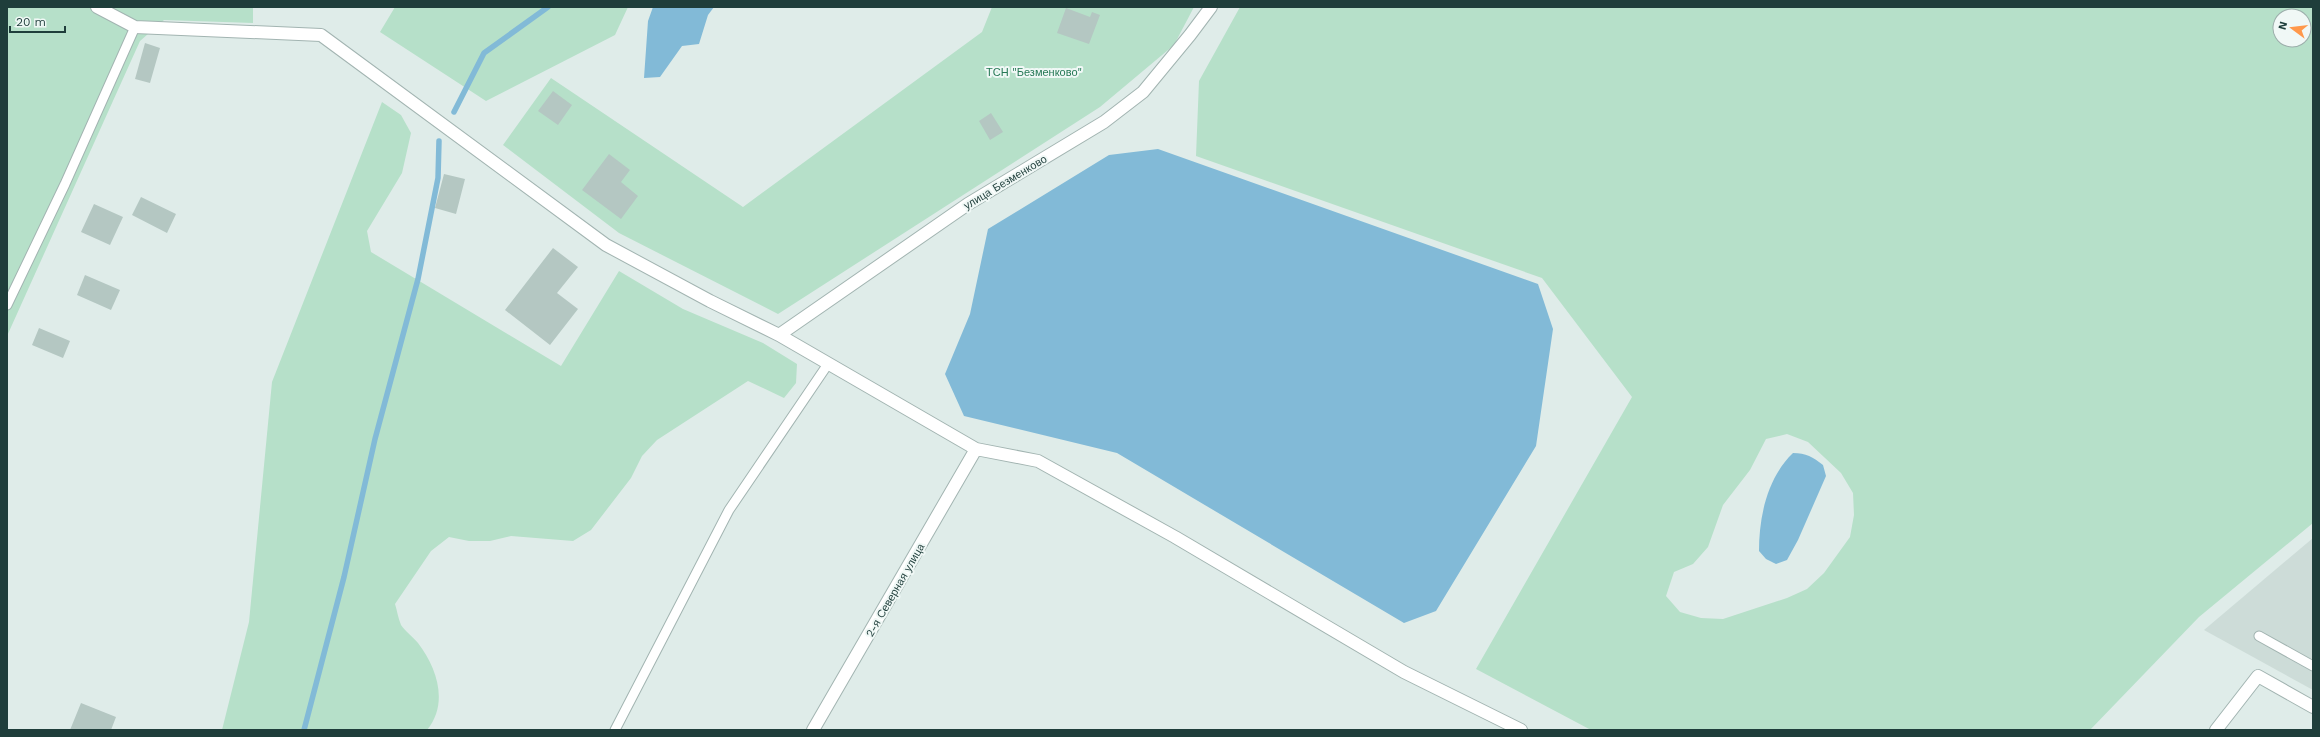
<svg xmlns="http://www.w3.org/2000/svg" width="2320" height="737" font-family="'Work Sans',sans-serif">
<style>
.built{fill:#cddcd8}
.green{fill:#b6e0c9;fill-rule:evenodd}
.water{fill:#82bad7}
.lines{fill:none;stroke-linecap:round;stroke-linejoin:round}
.stream{stroke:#82bad7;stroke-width:5.5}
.building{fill:#b4c7c2}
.service-casing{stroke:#a2b4b1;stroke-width:11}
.minor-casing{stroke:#a2b4b1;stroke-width:14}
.service{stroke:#fff;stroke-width:9}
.minor{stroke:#fff;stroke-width:12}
.labels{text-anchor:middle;stroke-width:4;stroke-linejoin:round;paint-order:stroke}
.park-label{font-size:11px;fill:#257855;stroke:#f0f8f6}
.street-label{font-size:11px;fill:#1f3e3b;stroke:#f0f8f6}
</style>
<rect width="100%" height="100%" fill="#dfece9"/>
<path class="built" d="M2313,538v152l-109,-60z"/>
<path class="green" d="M7,7h246v16l-89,-3 -24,21 -133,295z
M395,7h233l-13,28 -129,66 -106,-69z
M992,7h202l-20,38 -74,62 -322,207 -159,-81 -116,-88 48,-67 192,129 239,-175z
M1240,7h1073v516l-114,94 -109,113h-499l-115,-61 156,-272 -90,-119 -346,-122 3,-75zM2280,16h24v24h-24zM1787,434l21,8 33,31 12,20 1,22 -4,22 -26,36 -17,16 -20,9 -64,21 -22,-1 -21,-6 -14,-16 8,-24 19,-8 15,-17 15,-42 27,-35 16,-31z
M382,102l19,13 10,18 -9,40 -35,58 4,21 190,114 58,-95 64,38 80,34 34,21 -1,19 -12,15 -36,-17 -91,59 -15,16 -11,22 -40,52 -18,11 -62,-5 -21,5h-21l-20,-4 -18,14 -36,53c2,6 3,14 6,21 4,6 12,12 17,18 19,25 31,60 9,87h-205l27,-108 23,-240z"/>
<path class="water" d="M653,7h61l-6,8 -9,29 -17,2 -22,31 -16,1 4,-57z
M1158,149l380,135 15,45 -17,117 -100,165 -32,12 -287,-170 -153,-37 -19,-42 25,-60 18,-85 121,-74z
M1793,453c13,0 20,4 30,12l3,11 -28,64 -11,20 -11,4 -10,-5 -7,-8c0,-34 8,-73 34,-98z"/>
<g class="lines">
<path class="stream" d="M454,112l30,-59 64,-46
M304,730l40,-153 31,-138 43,-160 20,-101 1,-37"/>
</g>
<path class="building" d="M1066,8l24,9 2,-5 8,3 -11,29 -32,-11z
M145,43l15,5 -10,35 -15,-4z
M553,91l19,14 -14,20 -20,-14z
M991,113l12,19 -13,8 -11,-19z
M609,154l21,16 -9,12 17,14 -17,23 -39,-29z
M444,174l21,5 -9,35 -21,-6z
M141,197l35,17 -9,19 -35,-18z
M94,204l29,13 -13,28 -29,-13z
M553,248l25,19 -21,26 21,16 -28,36 -45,-35z
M85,275l35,15 -9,20 -34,-15z
M39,328l31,13 -7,17 -31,-13z
M81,703l35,14 -5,13h-41z"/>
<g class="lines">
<g class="service-casing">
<path id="service" d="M7,305l58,-121 70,-157
M2259,636l54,30
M615,730l114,-220 99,-146"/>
</g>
<g class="minor-casing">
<path id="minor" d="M97,7l38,20 186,8 285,210 104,56 69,34 197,114 62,12 137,76 229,135 117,58
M779,335l189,-131 136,-82 39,-30 47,-57 21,-28
M813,730l163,-281
M2216,730l42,-54 55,31"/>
</g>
<use href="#service" class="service"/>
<use href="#minor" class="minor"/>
</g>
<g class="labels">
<g class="park-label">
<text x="1034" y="76">ТСН "Безменково"</text>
</g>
<g class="street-label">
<text transform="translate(1005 182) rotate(-31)" y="4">улица Безменково</text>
<text transform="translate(895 590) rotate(-60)" y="4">2-я Северная улица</text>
</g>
</g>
<rect width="2320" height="737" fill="none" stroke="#1f3e3b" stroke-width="16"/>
<g transform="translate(2292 28) rotate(285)"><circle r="19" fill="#f0f8f6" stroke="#9caeab"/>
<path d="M0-3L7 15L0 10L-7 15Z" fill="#ff984b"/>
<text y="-6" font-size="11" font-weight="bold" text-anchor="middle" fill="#1f3e3b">N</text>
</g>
<path d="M10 26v6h55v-6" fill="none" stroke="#1f3e3b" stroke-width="2"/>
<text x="16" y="26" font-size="12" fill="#1f3e3b" stroke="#f0f8f6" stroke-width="3" paint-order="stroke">20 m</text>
</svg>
